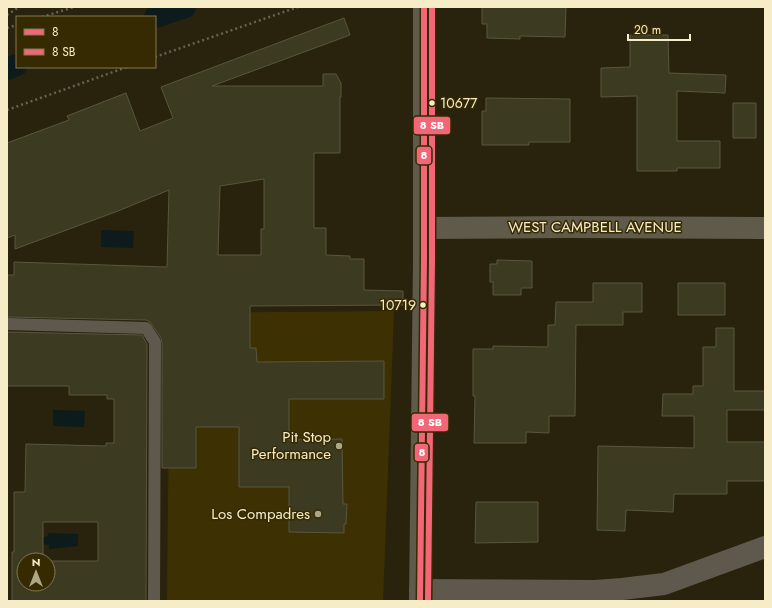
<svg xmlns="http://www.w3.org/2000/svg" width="772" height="608" font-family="Jost,sans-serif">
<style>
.built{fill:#3d3104}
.water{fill:#0d1b1c}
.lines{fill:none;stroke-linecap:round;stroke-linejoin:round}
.canal{stroke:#0d1b1c;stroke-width:22}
.building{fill:#3c3a21;stroke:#58563e;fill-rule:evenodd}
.path{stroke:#656154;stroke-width:2.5;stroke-dasharray:2 3;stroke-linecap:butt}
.lane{stroke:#5e594c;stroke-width:12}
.street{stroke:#5e594c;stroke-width:22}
.secondary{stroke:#5f5a49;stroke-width:22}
.bus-1-casing{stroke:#352a01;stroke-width:9}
.bus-2-casing{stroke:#352a01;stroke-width:9}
.bus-1{stroke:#f16778;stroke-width:6}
.bus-2{stroke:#f16778;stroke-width:6}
.bus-dot{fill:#f7ecc8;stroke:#352a01;stroke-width:1.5}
.poi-dot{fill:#afa687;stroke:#352a01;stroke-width:1.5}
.labels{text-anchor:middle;stroke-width:3;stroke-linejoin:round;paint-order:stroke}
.bus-label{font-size:14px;fill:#f7ecc8;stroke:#352a01;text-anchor:start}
.street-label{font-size:15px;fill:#f7ecc8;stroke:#352a01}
.poi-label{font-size:15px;fill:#f7ecc8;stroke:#352a01;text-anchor:end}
.line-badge{stroke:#352a01;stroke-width:1.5}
.badge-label{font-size:11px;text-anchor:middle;font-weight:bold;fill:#fff}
</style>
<rect width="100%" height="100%" fill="#29230d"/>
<path class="built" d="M394,311l-11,290h-216l3,-288z"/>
<path class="water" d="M101,230l33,1 -1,17 -32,-1z
M53,410l32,1 -1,16 -31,-1z
M48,533l30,1v12l-29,3v-4l-7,-1v-6l6,-2z"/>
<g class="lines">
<path class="canal" d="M155,17l30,-10
M7,69l10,-4"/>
</g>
<path class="building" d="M482,7h84l-1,30 -45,-1v3l-33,-1v-14h-5z
M344,18l6,17 -138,51h111v-12h13l5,9v14h-1v56h-26v75h12v27l24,1v3h14v31l39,1v14l-153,1v42h6l1,14 127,-1v38h-95v41l53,-1 1,65h4l-1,20h-2v9l-55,-1v-45h-50v-60h-43v41h-34v-126l-1,-4 -11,-16 -4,-2 -139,-3v-42h7v-13l153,5 2,-77 -51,21 -103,38v-14l-8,3v-95l62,-23 -2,-4 59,-23 14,38 33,-13 -12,-31zM264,179v50h-3v26h-43l2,-69z
M630,35h38l1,38 57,2 -1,18 -48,-2v50h43v27h-43v3h-40v-75l-36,1v-29l29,-1z
M486,98l84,1v43h-41v3h-47v-34h4z
M733,103h23v35h-23z
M497,260l35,1v27h-11v7h-28v-13h-3v-18h7z
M593,283h49v29h-19v13h-47l-1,91h-26v17l-23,-1v11h-52l1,-47h-2v-47h20v-3l55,1v-22h7l1,-23h37z
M678,283h47v32h-47z
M716,328h18v63h31v19h-38v32h38v39h-38v13h-53l-1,18 -47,-2 -1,21 -28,-1 1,-84 96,2v-32h-32l1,-22h30v-8h10v-39h13z
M7,332l135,3 5,9 -1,257h-134v-49h2v-60h11l1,-48 80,2v-3h8v-44h-7v-4h-38v-9h-62zM43,522h55v39h-50v23h-24v-24h19z
M476,502h62v40l-63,1z"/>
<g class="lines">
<path class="path" d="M7,15l12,-8
M42,17l32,-10
M7,28l10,-3
M155,57l143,-50
M7,110l120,-43"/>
<path class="lane" d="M7,324l139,4 9,14 -1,259"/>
<path class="street" d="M420,590l175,1 27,-2 42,-5 101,-37"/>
<path class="secondary" d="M424,228l144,-1 197,1
M420,601l4,-342v-252"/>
<g class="bus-1-casing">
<path id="bus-1" d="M420,601l4,-342v-252"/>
</g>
<g class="bus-2-casing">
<path id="bus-2" d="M428,601l4,-342v-252"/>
</g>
<use href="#bus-1" class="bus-1"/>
<use href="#bus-2" class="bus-2"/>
</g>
<g class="bus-dot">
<circle cx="432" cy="103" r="3.5"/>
<circle cx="423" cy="305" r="3.5"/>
</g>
<g class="poi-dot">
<circle cx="339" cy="446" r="4"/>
<circle cx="318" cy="514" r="4"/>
</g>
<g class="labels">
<g class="bus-label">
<text x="440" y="108">10677</text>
<text x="416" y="310" text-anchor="end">10719</text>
</g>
<g class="street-label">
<text x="595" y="232">WEST CAMPBELL AVENUE</text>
</g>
<g class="poi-label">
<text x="331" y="442">Pit Stop<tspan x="331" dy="17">Performance</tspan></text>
<text x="310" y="519">Los Compadres</text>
</g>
</g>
<g class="line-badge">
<rect x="413" y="116" width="38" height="19" rx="4" fill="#f16778"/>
<rect x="416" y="146" width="16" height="19" rx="4" fill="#f16778"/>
<rect x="411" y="413" width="38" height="19" rx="4" fill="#f16778"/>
<rect x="414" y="443" width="15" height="19" rx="4" fill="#f16778"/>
</g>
<g class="badge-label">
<text x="432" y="129">8 SB</text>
<text x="424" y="159">8</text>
<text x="430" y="426">8 SB</text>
<text x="422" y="456">8</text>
</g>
<rect width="772" height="608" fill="none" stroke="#f7ecc8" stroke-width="16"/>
<rect x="16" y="16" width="140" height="52" fill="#352a01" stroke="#837851"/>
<rect x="24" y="29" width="20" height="6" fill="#f16778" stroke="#837851"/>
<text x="52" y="36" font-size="12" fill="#f7ecc8">8</text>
<rect x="24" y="49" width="20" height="6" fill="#f16778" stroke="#837851"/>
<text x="52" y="56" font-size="12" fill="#f7ecc8">8 SB</text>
<g transform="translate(36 572)"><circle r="19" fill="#352a01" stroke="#837851"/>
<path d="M0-3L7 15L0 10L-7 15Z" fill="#afa687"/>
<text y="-6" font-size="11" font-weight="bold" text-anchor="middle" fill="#f7ecc8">N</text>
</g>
<path d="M628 34v6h62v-6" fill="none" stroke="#f7ecc8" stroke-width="2"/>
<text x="634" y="34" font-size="12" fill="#f7ecc8" stroke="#352a01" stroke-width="3" paint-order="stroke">20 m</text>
</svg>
